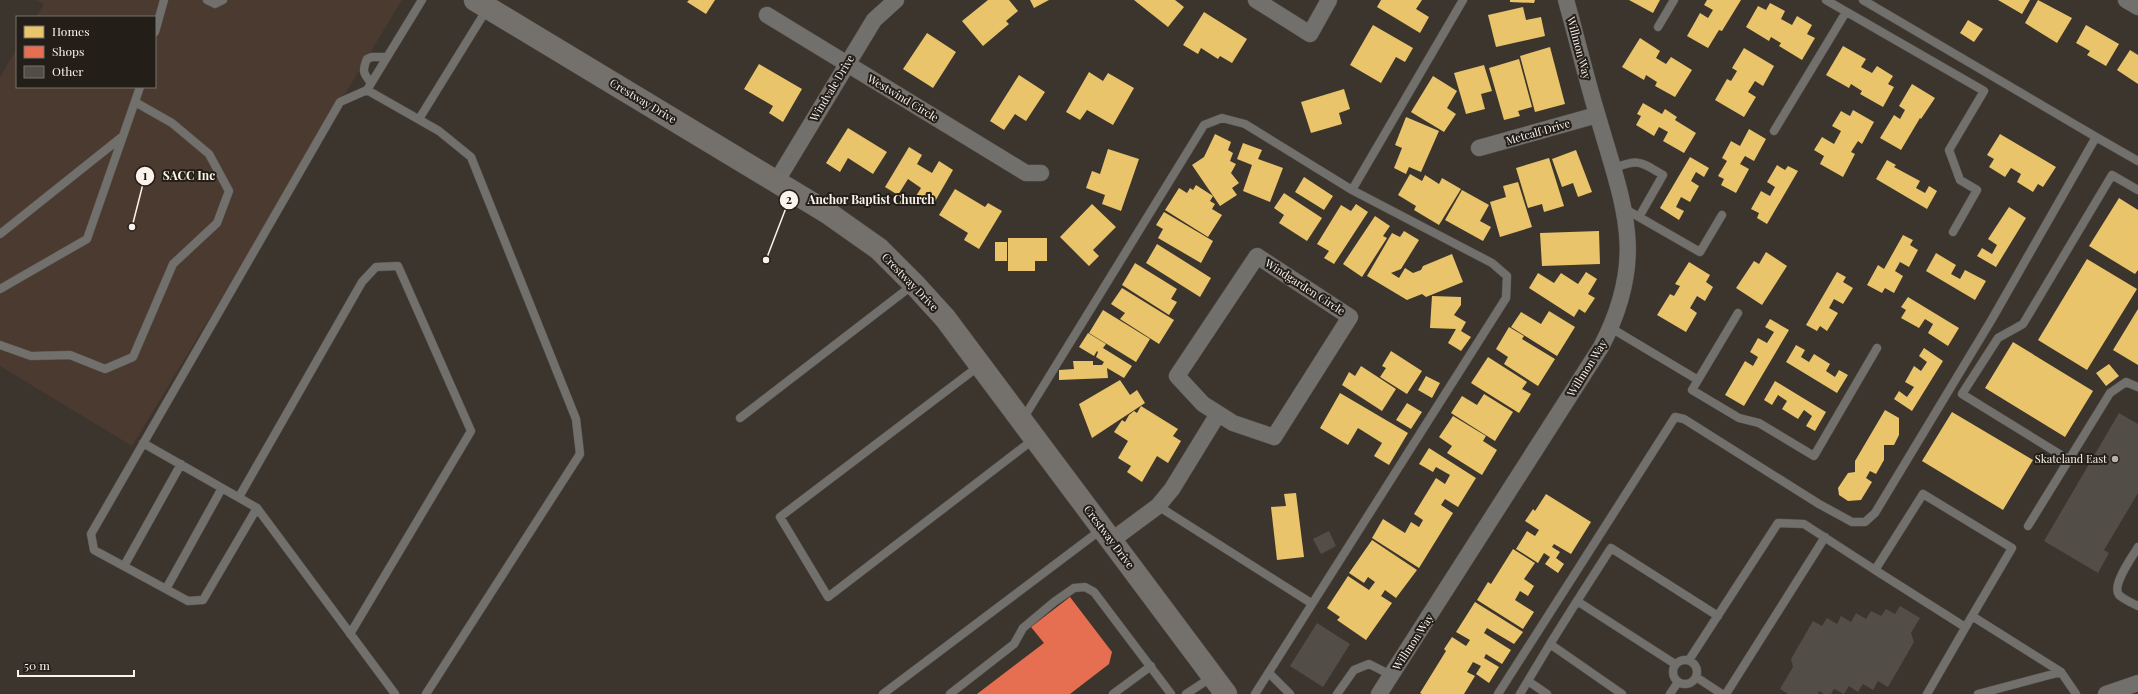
<svg xmlns="http://www.w3.org/2000/svg" width="2138" height="694" font-family="'Playfair Display',serif">
<style>
.industrial{fill:#4a3a30}
.homes{fill:#e9c46a}
.shops{fill:#e76f51}
.building{fill:#534d48}
.lines{fill:none;stroke-linecap:round;stroke-linejoin:round}
.service-casing{stroke:#5a534d;stroke-width:9}
.minor-casing{stroke:#5a534d;stroke-width:17}
.secondary-casing{stroke:#5a534d;stroke-width:23}
.service{stroke:#72706c;stroke-width:8}
.minor{stroke:#72706c;stroke-width:16}
.secondary{stroke:#74716d;stroke-width:22}
.poi-dot{fill:#b8b0a9;stroke:#231e18;stroke-width:1.5}
.labels{text-anchor:middle;stroke-width:4;stroke-linejoin:round;paint-order:stroke}
.street-label{font-size:11px;fill:#fbf3eb;stroke:#231e18}
.poi-label{font-size:11px;fill:#fbf3eb;stroke:#231e18;text-anchor:end}
.leader{fill:none;stroke:#fbf3eb;stroke-width:1.5}
.callout-dot{fill:#fbf3eb;stroke:#231e18;stroke-width:1.5}
.mark-label{font-size:12px;text-anchor:middle;font-weight:bold;fill:#111}
.callout-label{font-size:12px;text-anchor:middle;font-weight:bold;fill:#fbf3eb;stroke:#231e18;stroke-width:4;stroke-linejoin:round;paint-order:stroke}
</style>
<rect width="100%" height="100%" fill="#3c352e"/>
<path class="industrial" d="M36,0h366l-270,446 -132,-80v-289l17,-29v39h138v-70h-119l8,-13z"/>
<path class="homes" d="M689,0h26l-9,14 -19,-12z
M988,0h21l9,11 -12,10 3,3 -26,22 -21,-25z
M1030,0h19l-15,8z
M1134,0h41l9,7 -16,20z
M1381,0h41l-6,9 13,8 -9,16 -43,-26z
M1510,0h25l-1,3 -24,-1z
M1629,0h31l-7,13z
M1707,0h34l-19,31 -3,-1 -11,18 -21,-12 13,-23 8,5 5,-8 -9,-5z
M1998,0h32l-8,14z
M2038,0l34,18 -15,25 -32,-20z
M1770,3l15,8 -4,8 11,6 5,-9 15,9 -5,9 8,4 -13,22 -23,-14 2,-3 -10,-6 -2,4 -23,-14 12,-21 8,4z
M1523,7l3,13 15,-3 4,19 -49,11 -8,-32z
M1204,12l43,27 -15,24 -12,-7 -2,3 -17,-11 -3,6 -15,-9z
M1968,20l15,9 -9,13 -14,-9z
M1373,25l40,23 -8,14 -9,-5 -15,26 -31,-18z
M2086,25l33,19 -13,22 -19,-11 3,-4 -14,-8z
M927,33l29,19 -23,36 -30,-19z
M1640,38l20,13 -4,7 10,6 5,-7 21,13 -17,27 -20,-11 2,-4 -11,-7 -2,5 -22,-13z
M1843,46l23,13 -5,8 11,6 5,-7 16,10 -5,8 6,3 -11,20 -23,-13 2,-3 -11,-7 -2,4 -23,-13z
M1550,47l15,57 -30,8 -15,-56z
M1744,48l30,18 -11,20 -8,-5 -7,11 8,5 -12,20 -29,-17 12,-21 4,2 6,-10 -5,-3z
M2130,50l8,5v29l-21,-14z
M1519,59l13,48 -14,4 2,5 -16,4 -15,-52z
M759,64l43,25 -19,33 -14,-9 4,-7 -29,-17z
M1484,65l8,26 -11,3 4,15 -19,5 -12,-41z
M1089,72l14,9 5,-8 26,15 -21,37 -26,-15 -7,10 -14,-8z
M1019,75l26,17 -19,29 -11,-7 -11,16 -14,-9z
M1433,76l24,15 -10,17 9,6 -12,18 -33,-20z
M1912,84l23,14 -14,21 -1,-1 -19,32 -21,-12 14,-23 6,4 5,-9 -6,-4z
M1344,89l6,20 -11,4 3,11 -31,9 -10,-31z
M1643,103l19,11 3,-5 12,8 -2,3 21,13 -12,20 -21,-12 5,-9 -9,-5 -5,9 -18,-11 5,-9 -4,-2z
M1853,110l21,12 -12,22 -4,-3 -7,11 4,2 -12,23 -23,-13 4,-8 -10,-6 8,-13 12,7 7,-13 -9,-5 9,-15 9,5z
M1406,117l33,14 -18,41 -12,-5 -3,7 -12,-6 8,-20 -7,-3z
M848,128l39,24 -14,22 -25,-16 -8,14 -14,-9z
M1749,129l17,10 -12,22 -9,-5 -5,8 9,5 -13,24 -15,-8 3,-6 -6,-3 9,-15 -5,-3 9,-17 9,5z
M1215,134l16,8 -3,8 5,3 -3,8 6,3 -5,9 8,10 -7,5 5,7 -17,11 -28,-41 12,-8z
M2000,134l56,33 -13,20 -5,-3 -5,8 -16,-10 4,-8 -10,-6 -6,9 -16,-10 5,-8 -7,-4z
M1243,143l19,7 -4,9 25,9 -13,34 -27,-11 9,-26 -15,-6z
M909,147l13,8 -5,9 15,9 7,-12 14,9 -20,35 -17,-9 5,-8 -13,-9 -10,16 -13,-8z
M1108,149l31,10 -18,52 -19,-7 3,-9 -19,-7 6,-17 8,3z
M1576,150l16,42 -14,5 -5,-14 -11,4 -10,-28z
M1690,157l19,11 -5,9 -8,-5 -5,9 8,5 -9,16 -9,-5 -5,10 8,4 -5,9 -19,-12z
M1549,158l15,48 -20,6 -2,-8 -14,4 -12,-40z
M1887,160l9,5 -2,2 26,14 -4,7 9,5 4,-7 8,5 -10,18 -51,-30z
M1777,165l8,5 3,-4 10,5 -31,53 -10,-6 2,-5 -8,-4 10,-18 9,5 5,-9 -8,-5z
M1410,174l12,7 3,-6 14,9 3,-6 19,11 -22,36 -25,-15 2,-4 -18,-11z
M1304,177l29,19 -9,14 -29,-18z
M1518,182l14,45 -32,10 -10,-35 16,-5 -3,-11z
M1196,185l17,11 -3,5 5,3 -3,5 10,6 -14,22 -43,-27 14,-22 8,5 3,-5 3,2z
M955,189l30,18 3,-4 14,8 -23,38 -15,-9 4,-7 -29,-18z
M1462,190l27,15 -9,16 11,6 -8,14 -38,-21z
M1284,193l38,25 -15,23 -28,-18 5,-8 -10,-7z
M2119,198l19,12v60l-3,4 -46,-28z
M1092,204l24,23 -23,23 6,6 -10,10 -29,-29z
M1356,204l12,8 -34,52 -10,-6 5,-7 -12,-7 24,-39 10,6z
M2009,207l17,11 -30,49 -19,-11 5,-8 10,6 5,-9 -9,-6z
M1164,212l49,29 -12,22 -43,-25 5,-9 -7,-4z
M1375,216l15,10 -7,10 4,2 -25,39 -19,-13z
M1404,231l15,9 -18,29 -10,4 8,5 6,-10 8,5 8,-3 2,-4 29,-12 11,28 -37,15 -4,-3 -15,6 -40,-24 25,-43 8,4z
M1599,231l1,33 -58,2 -2,-33z
M1903,235l10,5 -3,5 8,5 -9,17 -9,-5 -5,9 8,5 -9,17 -9,-5 -3,5 -15,-8 11,-20 6,4z
M1008,238h39v23h-12v10h-27z
M995,242h12v19h-12z
M1157,244l54,34 -11,19 -54,-34z
M1766,252l21,14 -25,39 -26,-17 18,-27 5,3z
M1936,253l20,12 -5,9 9,5 5,-9 21,11 -11,19 -49,-29z
M2087,259l50,30 -50,81 -49,-30z
M1689,262l21,13 -4,7 7,5 -8,14 -8,-5 -7,12 7,5 -11,19 -29,-17 13,-21 4,2 6,-10 -5,-2z
M1135,263l42,26 -6,10 6,3 -8,13 -47,-30z
M1586,272l11,7 -9,15 7,4 -10,15 -6,-4 -5,8 -45,-29 9,-15 16,10 7,-10 17,11z
M1837,272l9,5 -3,5 10,6 -10,16 -9,-5 -5,9 9,5 -11,18 -7,-5 -3,5 -11,-6z
M1122,288l52,32 -15,24 -39,-25 5,-6 -14,-9z
M1432,296l29,1v8l-7,10 12,7 -5,9 10,6 -10,14 -13,-8 8,-14 -26,-1z
M1908,297l51,31 -11,18 -20,-13 5,-9 -8,-5 -6,9 -18,-10 5,-8 -5,-3z
M2138,309v56l-25,-15z
M1103,310l47,29 -14,23 -47,-29z
M1549,311l26,16 -18,29 -46,-29 10,-15 20,12z
M1770,319l19,11 -45,76 -19,-11 20,-34 8,5 5,-9 -8,-5 8,-14 9,5 7,-11 -9,-5z
M1509,327l15,9 -2,3 33,20 -17,27 -34,-22 4,-7 -12,-8z
M1088,333l18,11 -3,4 29,18 -8,12 -17,-10 1,10 -49,2v-10l15,-1 -1,-8h20v4h9l2,-3 -8,-5 2,-5 -1,-1 -3,5 -15,-9z
M2013,342l80,49 -28,46 -80,-49z
M1796,345l9,5 -4,7 8,5 5,-8 16,10 -4,7 9,6 4,-7 9,5 -11,18 -51,-31z
M1924,348l19,13 -31,50 -18,-12 5,-8 8,6 7,-10 -9,-5 9,-16 7,5 6,-9 -8,-6z
M1391,351l31,20 -15,23 -27,-17 6,-9 -4,-2z
M1488,357l39,25 -5,7 9,5 -12,19 -48,-30z
M2109,364l10,12 -13,10 -10,-13z
M1361,366l35,23 -14,22 -40,-26 7,-13 6,4z
M1426,376l14,7 -8,15 -14,-8z
M1120,380l10,15 7,-5 8,13 -53,35 -13,-34z
M1775,381l51,31 -11,19 -9,-5 6,-10 -8,-6 -6,9 -16,-10 5,-8 -9,-6 -6,10 -8,-5z
M1340,393l68,40 -19,32 -15,-9 8,-13 -24,-15 -10,17 -28,-17z
M1484,394l29,18 -18,29 -44,-28 11,-17 15,9z
M1407,403l15,9 -11,17 -15,-9z
M1141,406l37,23 -5,7 8,5 -13,22 -11,-7 -15,26 -15,-10 4,-6 -13,-8 10,-17 -14,-9 8,-12 3,2 4,-7 5,-4 3,2z
M1885,410l14,8v17l-5,10h-10v15l-8,14 -6,-3 -4,7 6,4 -11,18 -13,1 -9,-6 -1,-7 10,-15 7,-1v-11z
M1952,412l81,48 -30,50 -81,-49z
M1453,416l33,20 -3,5 14,9 -15,25 -35,-22 5,-7 -13,-9z
M1429,448l47,30 -18,29 -13,-8 -4,6 12,8 -34,55 -47,-30 11,-19 22,14 6,-11 8,5 4,-7 -9,-6 22,-36 9,6 5,-9 -14,-8 -3,5 -14,-8z
M1296,493l8,64 -27,3 -6,-53 15,-1 -2,-12z
M1546,494l45,28 -20,32 -17,-10 -2,3 8,5 -4,6 8,6 -6,9 -13,-9 5,-7 -6,-4 -6,10 -22,-14 11,-18 8,5 4,-6 -14,-9 8,-12 2,2z
M1372,540l45,30 -21,28 -11,-8 -4,6 11,7 -26,37 -29,-20 3,-3 -13,-9 21,-32 21,14 6,-8 -7,-5 -4,6 -15,-10z
M1513,549l22,14 -11,16 10,7 -6,10 -8,-5 -5,9 19,12 -11,17 -46,-29 11,-18 3,2z
M1475,602l48,30 -9,12 -27,-16 -3,5 27,17 -9,14 -16,-10 -2,4 15,9 -10,16 -13,-9 5,-8 -8,-4 -6,10 8,4 -11,18h-42l-2,-1 26,-42 -2,-2 8,-12 14,9 4,-6 -14,-8z"/>
<path class="shops" d="M1070,597l42,55 -3,12 -39,30h-93l67,-51 -13,-16z"/>
<path class="building" d="M2119,413l19,11v69l-34,57 5,3 -11,20 -54,-32z
M1329,531l7,15 -15,8 -8,-15z
M1900,606l20,12 -9,15 3,9 -26,45 -10,-6 -5,9 -10,-6 -5,8 -9,-6 -5,8 -10,-5 -3,5h-7l-5,-3 -1,3h-30l-8,-5 13,-22 -2,-8 22,-38 9,5 5,-8 10,6 4,-8 10,6 5,-9 10,6 5,-8 10,5 5,-7 9,5z
M1317,623l33,21 -27,43 -33,-21z"/>
<g class="lines">
<g class="service-casing">
<path id="service" d="M207,0l8,4 8,-4
M1826,0l158,91 -35,59 11,30 17,10 -24,42
M1863,0l233,137
M1658,27l16,-27
M155,32l9,-32
M371,83c-8,-10 -9,-12 -4,-24l5,-2h15
M367,90l72,41 32,26 105,262 4,35 -154,240
M419,119l68,-110
M1774,131l72,-119
M1613,168c27,-9 26,-7 50,7l-24,42
M1352,190l111,-190
M1625,209l75,43 22,-37
M0,234l123,-98 17,-49
M0,289l87,-50 36,-103
M1738,313l-46,77 47,28 20,5 55,33 63,-108
M1611,328l87,52
M0,345l31,11 39,-1 35,14 28,-12 40,-93 44,-41 12,-32 -20,-37 -37,-31 -37,-21
M979,366l-199,151 48,80 206,-158
M740,418l174,-134
M1023,419l181,-294 18,-7 23,6 107,66 140,73 15,13 -1,22 -251,396
M143,443l114,65 -54,92 -15,1 -94,-51 -3,-16 249,-432 27,-12 55,-90
M2069,460l-107,-66 36,-56 25,-14 89,-149 26,15
M239,497l123,-215 14,-15 22,-1 73,165 -121,203
M1158,506l153,97
M257,508l138,186
M2028,526l82,-133 16,-11 12,5
M2138,547c-5,9 -27,38 -19,48 4,4 13,8 19,11
M124,566l57,-102
M1875,570l90,57
M166,589l56,-101
M1577,601l34,-53 107,68
M1550,644l27,-43 98,63
M1673 672a12 12 0 1 1 24 0a12 12 0 1 1-24 0Z
M1689,660l89,-137 26,1 71,46 48,-76 89,54 -40,68 89,56 15,22
M1269,673l21,21
M1696,677l26,17
M1528,681l19,13
M883,694l219,-165
M950,694l64,-50 9,-16 31,-26 20,-14 11,-1 9,5 77,102
M1113,694l38,-28
M1186,694l26,-17
M1337,694l17,-24 15,-6 22,11
M1498,694l177,-277 9,2 135,85 33,18h13l10,-9 117,-194 104,-182 42,24
M1520,694l30,-50 72,50
M1670,694l8,-12
M1726,694l99,-157
M1927,694l45,-78
M1978,694l83,-22"/>
</g>
<g class="minor-casing">
<path id="minor" d="M1256,0l54,34 19,-34
M2126,0l12,7
M767,15l259,158h15
M1479,148l118,-33
M776,182l98,-162 22,-20
M1257,256l93,61 -76,120 -41,-14 -30,-19 -26,-28z
M1112,540l46,-34 14,-17 46,-75
M1379,694l222,-347c47,-90 23,-140 -3,-230 -12,-39 -21,-78 -32,-117
M2106,694l32,-11"/>
</g>
<g class="secondary-casing">
<path id="secondary" d="M475,0l353,213 51,36 35,35 31,34 281,376"/>
</g>
<use href="#service" class="service"/>
<use href="#minor" class="minor"/>
<use href="#secondary" class="secondary"/>
</g>
<circle class="poi-dot" cx="2115" cy="459" r="4"/>
<g class="labels">
<g class="street-label">
<text transform="translate(1579 48) rotate(75)" y="4">Willmon Way</text>
<text transform="translate(832 88) rotate(-59)" y="4">Windvale Drive</text>
<text transform="translate(903 98) rotate(31)" y="4">Westwind Circle</text>
<text transform="translate(643 101) rotate(31)" y="4">Crestway Drive</text>
<text transform="translate(1538 132) rotate(-16)" y="4">Metcalf Drive</text>
<text transform="translate(910 282) rotate(46)" y="4">Crestway Drive</text>
<text transform="translate(1305 287) rotate(33)" y="4">Windgarden Circle</text>
<text transform="translate(1587 368) rotate(-58)" y="4">Willmon Way</text>
<text transform="translate(1109 537) rotate(53)" y="4">Crestway Drive</text>
<text transform="translate(1413 642) rotate(-57)" y="4">Willmon Way</text>
</g>
<g class="poi-label">
<text x="2107" y="463">Skateland East</text>
</g>
</g>
<path class="leader" d="M132 227L145 176M766 260L789 200"/>
<g class="callout-dot">
<circle cx="132" cy="227" r="4"/>
<circle cx="766" cy="260" r="4"/>
<circle cx="145" cy="176" r="10"/>
<circle cx="789" cy="200" r="10"/>
</g>
<g class="mark-label">
<text x="145" y="180">1</text>
<text x="789" y="204">2</text>
</g>
<g class="callout-label">
<text x="189" y="180">SACC Inc</text>
<text x="871" y="204">Anchor Baptist Church</text>
</g>
<rect x="16" y="16" width="140" height="72" fill="#231e18" stroke="#79736c"/>
<rect x="24" y="26" width="20" height="12" fill="#e9c46a" stroke="#79736c"/>
<text x="52" y="36" font-size="12" fill="#fbf3eb">Homes</text>
<rect x="24" y="46" width="20" height="12" fill="#e76f51" stroke="#79736c"/>
<text x="52" y="56" font-size="12" fill="#fbf3eb">Shops</text>
<rect x="24" y="66" width="20" height="12" fill="#534d48" stroke="#79736c"/>
<text x="52" y="76" font-size="12" fill="#fbf3eb">Other</text>
<path d="M18 670v6h116v-6" fill="none" stroke="#fbf3eb" stroke-width="2"/>
<text x="24" y="670" font-size="12" fill="#fbf3eb" stroke="#231e18" stroke-width="3" paint-order="stroke">50 m</text>
</svg>
